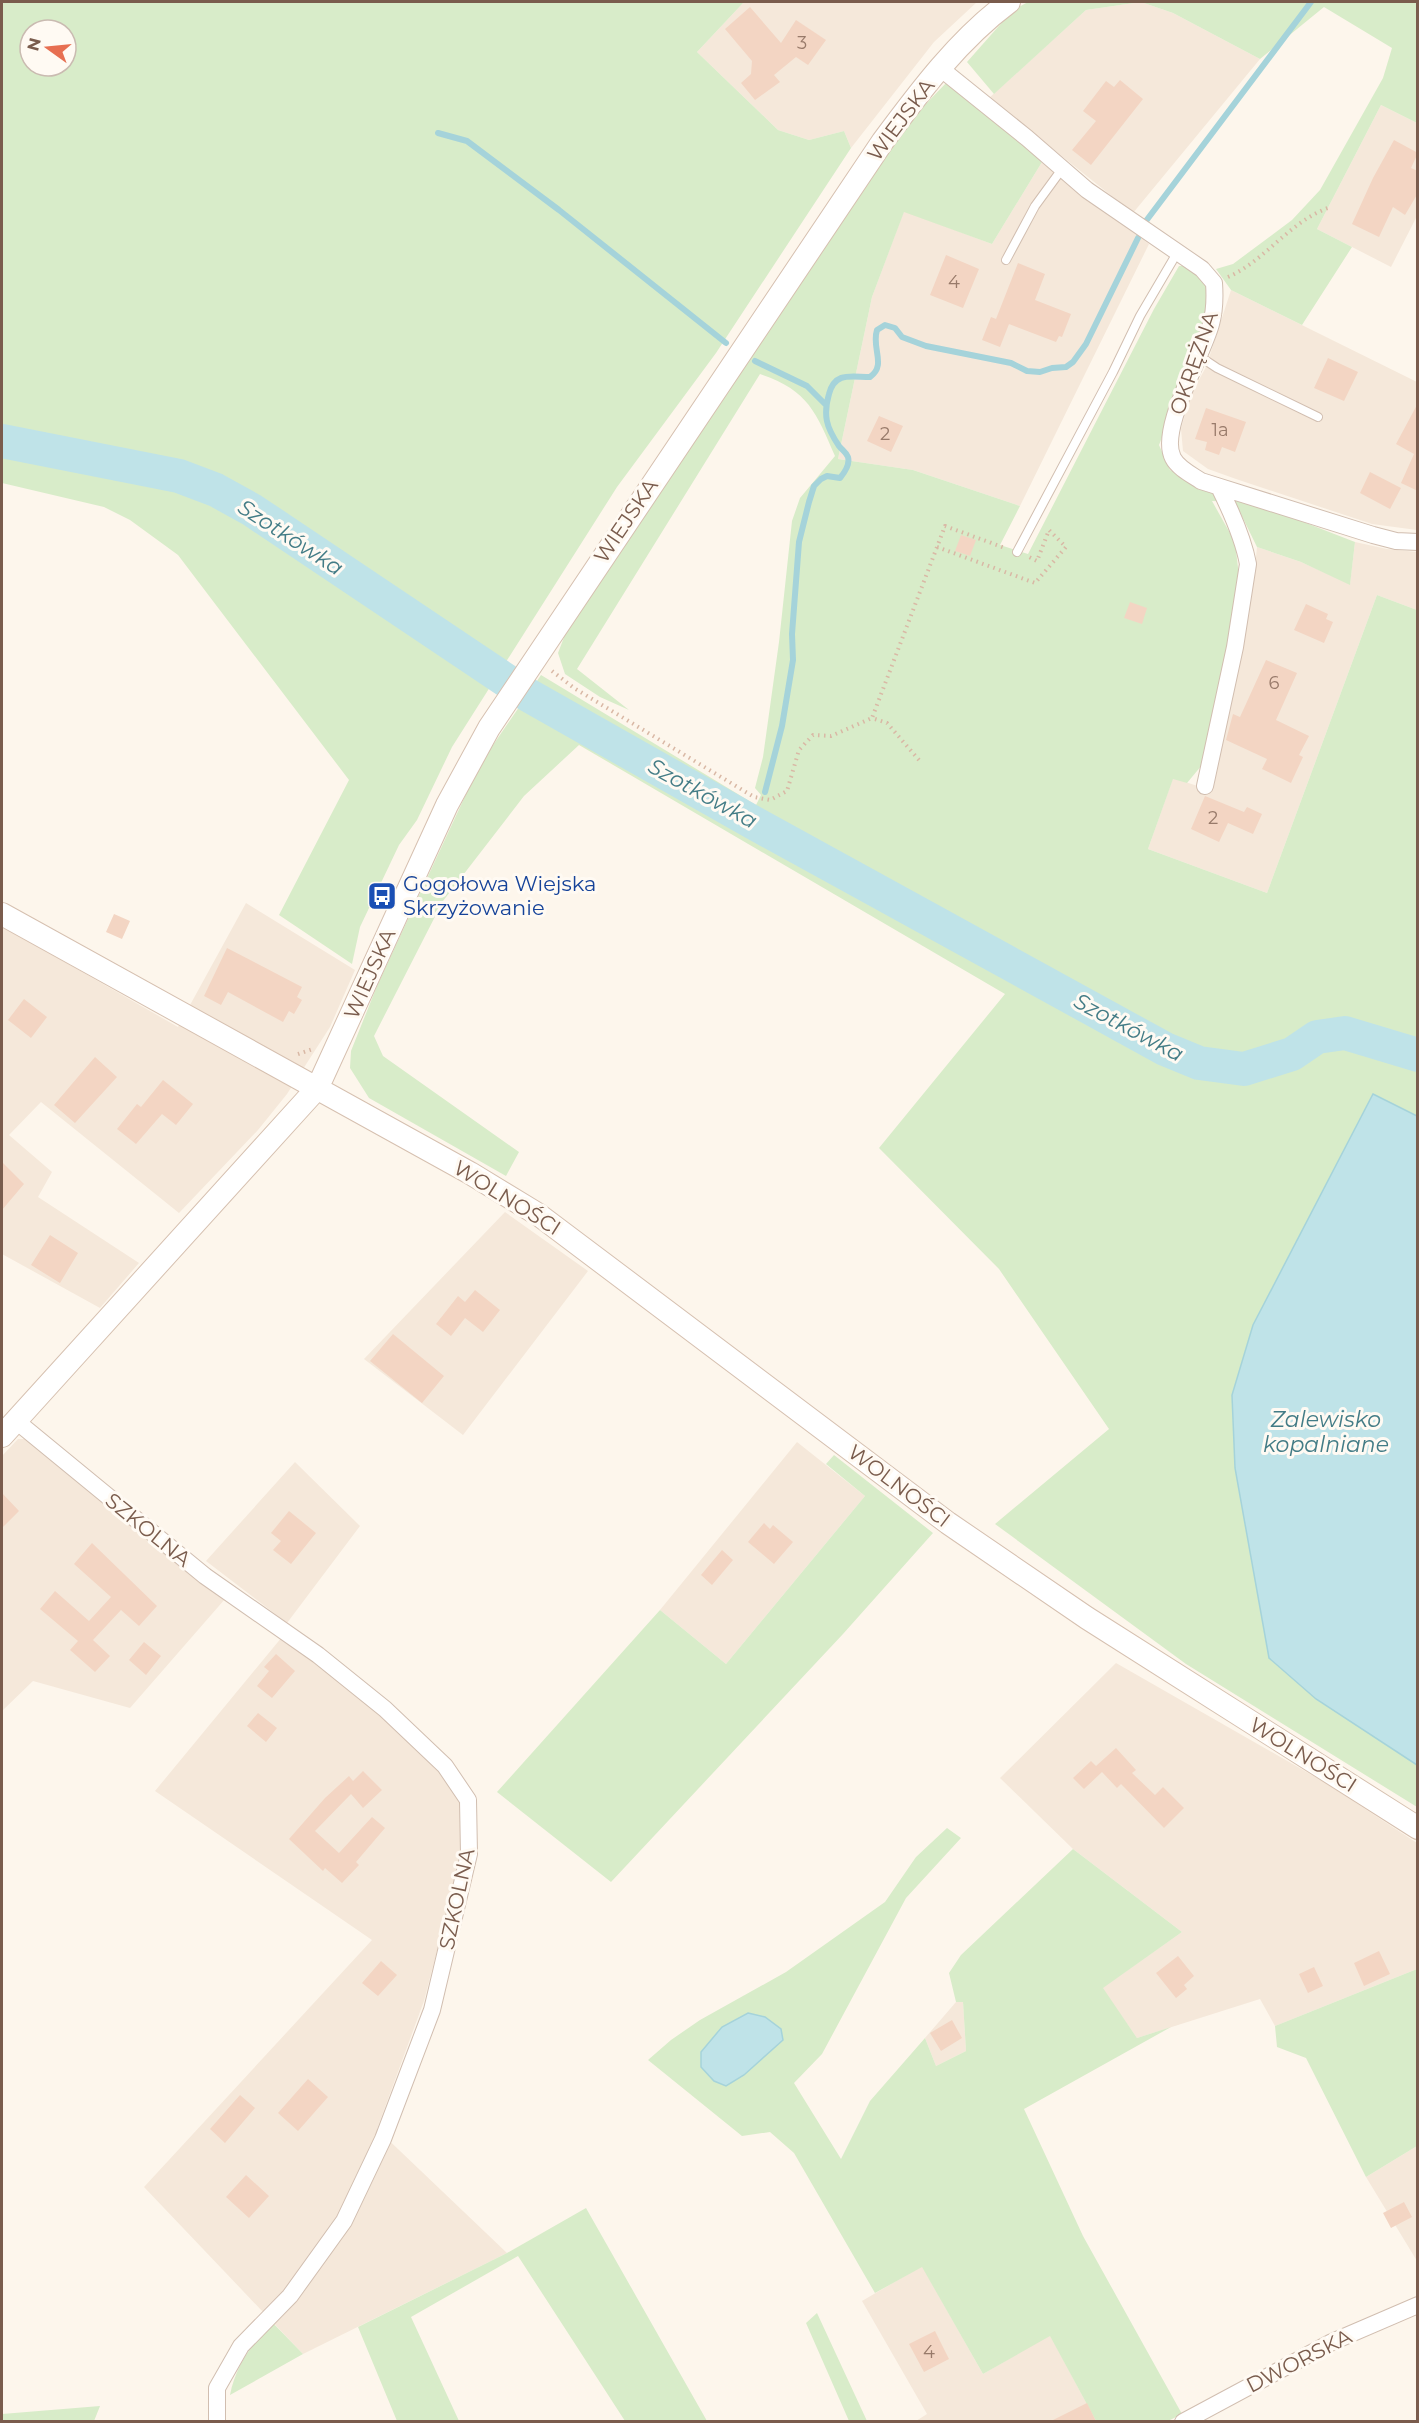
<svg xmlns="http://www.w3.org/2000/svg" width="1419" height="2423" font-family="Montserrat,sans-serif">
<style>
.residential{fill:#f5e8da}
.green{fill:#d8ecc9;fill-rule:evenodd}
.water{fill:#bfe3e8;stroke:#a5d3da;stroke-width:1.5}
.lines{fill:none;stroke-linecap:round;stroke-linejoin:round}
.stream{stroke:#a5d3da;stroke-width:6}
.river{stroke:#bfe3e8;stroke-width:34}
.building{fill:#f3d5c3}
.lane-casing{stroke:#d1beb0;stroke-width:10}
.street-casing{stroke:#d1beb0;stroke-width:18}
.secondary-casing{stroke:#d6c0b0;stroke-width:24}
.path{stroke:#d9b8a5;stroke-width:4;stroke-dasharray:1.5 4.5;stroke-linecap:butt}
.lane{stroke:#fff;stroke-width:8}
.street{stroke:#fff;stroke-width:16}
.secondary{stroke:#fff;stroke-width:22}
.labels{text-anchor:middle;stroke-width:6;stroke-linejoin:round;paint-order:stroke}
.number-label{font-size:18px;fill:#987a6a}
.street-label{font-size:21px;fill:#7a5c4d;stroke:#fffaf3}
.transit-label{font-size:21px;fill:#164399;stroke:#fffaf3;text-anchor:start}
.water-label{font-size:22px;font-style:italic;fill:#437c86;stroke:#fffaf3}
</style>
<rect width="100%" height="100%" fill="#fdf6ec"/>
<path class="residential" d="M744,2h233l-43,40 -83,106 -7,-17 -35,9 -31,-10 -81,-78z
M1141,2l32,11 87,46 -127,154 -144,-115 97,-88z
M1381,105l36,18v93l-26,51 -74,-38z
M1042,162l107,82 -129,262 -107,-36 -75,-11 34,-162 32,-86 88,33z
M1231,290l186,92v148l-45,-6 -136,-45 -28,-10 -25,-18 -2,-22 9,-33 16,-29z
M1355,542l32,7 30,3v58l-40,-15 -110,298 -119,-44 25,-71 40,13 40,-204 4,-40 44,15 49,22z
M246,903l109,67 -25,57 -43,67 -29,36 -79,83 -138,-111 -32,33 43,37 -14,25 101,66 -39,45 -98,-54v-328l176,101z
M505,1212l83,59 -125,164 -99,-76z
M18,1439h9l198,160 -95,109 -97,-27 -31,30v-255z
M797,1442l68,54 -139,168 -66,-54z
M295,1462l65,64 -73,97 -81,-62z
M282,1637l101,79 58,57 20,27 2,50 -39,151 -47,128 130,124 -204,101 -159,-167 228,-247 -217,-149z
M1116,1663l208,119 93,61v126l-142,57 -15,-27 -123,39 -35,-50 80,-56 -109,-83 -73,-71z
M956,2002h7l3,49 -30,15 -11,-28z
M1417,2146v115l-51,-84z
M922,2266l61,108 67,-39 46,86h-180l11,-7 -65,-113z"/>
<path class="green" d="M2,2h742l-47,50 81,78 31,10 35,-9 7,17 -135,205 -99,134 -165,260 -35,73 -18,25 -39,82 -8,37 -73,-49 70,-135 -171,-225 -48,-35 -26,-13 -102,-24zM30,30h36v36h-36z
M1028,2h389v121l-36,-18 -64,124 35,18 -50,78 -71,-35 -15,-21 17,-5 59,-44 28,-30 63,-112 9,-30 -68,-41 -64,52 -87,-46 -32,-11 -55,8 -92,84 -27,-32 46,-52z
M947,82l80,63 15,17 -50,82 -88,-32 -32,85 -34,162 75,11 107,36 -20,39 28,9 126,-245 25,-43h7l22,20 -2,39 -47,120 11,25 185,72 -5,43 -49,-23 -44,-15 -22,-45 -23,-1 23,41 4,34 -7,47 -30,142 -15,18 -14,-4 -25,70 119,44 110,-298 40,15v506l-44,-22 -120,231 -21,70 3,73 34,190 47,41 101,66v42l-231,-143 -191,-140 114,-95 -110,-160 -120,-121 126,-154 -426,-249 -55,51 -81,105 -69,135 9,20 136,96 -13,24 -137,-78 -19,-30 1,-17 26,-65 103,-222 61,-89 215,130 5,-10 -6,-7 8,-31 16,-115 13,-121 8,-23 35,-42c-19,-44 -27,-66 -75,-82l-183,295 52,41 -29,-13 -35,-23 -7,-21 10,-26 277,-416 76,-102z
M834,1455l99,78 -90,101 -232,248 -114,-90 163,-182 66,54 139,-168 -39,-32z
M947,1828l14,10 -55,60 -84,156 -28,29 47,76 29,-58 55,-63 11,28 30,-15 -3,-49h-7l-7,-29 12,-18 112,-106 109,83 -79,56 34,50 34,-11 -147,82 59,127 99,178 -14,7h-72l-46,-85 -67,38 -61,-107 -47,26 -81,-140 -24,-21 -28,4 -94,-76 23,-20 29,-20 86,-48 99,-70 31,-45z
M1417,1969v177l-51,31 -60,-119 -29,-11 -2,-21z
M586,2208l121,213h-82l-107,-165 -107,61 48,104h-62l-39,-94 149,-74z
M817,2313l50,108h-18l-43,-98z
M272,2322l31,32 -73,41c6,-30 22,-51 42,-73z
M100,2406l-6,15h-92v-7z"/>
<path class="water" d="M1373,1094l44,22v649l-101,-66 -47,-41 -34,-190 -3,-73 21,-70z
M748,2013l17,4 16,12 2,11 -39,35 -18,11 -12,-5 -13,-14v-15l21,-25z"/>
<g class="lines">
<path class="stream" d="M438,133l29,8 92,69 167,133
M1146,221l165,-219
M755,361l52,25 19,19
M765,792l17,-66 11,-66 -1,-26 7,-92 10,-40 5,-16 7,-7 6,-3 13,2c5,-6 10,-14 8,-21 -2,-5 -6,-7 -9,-11 -13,-19 -16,-31 -10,-52 6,-23 23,-17 41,-17 17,-12 1,-29 7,-47l8,-5 10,3 7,9 24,9 85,17 16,8 13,1 12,-4 14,-1 7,-5 13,-18 52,-106
M754,823l2,-4"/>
<path class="river" d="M2,441l177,35 37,14 36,20 276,185 226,128 411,226 34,14 45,6 48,-15 25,-17 28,-4 73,22"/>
</g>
<path class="building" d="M750,7l31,36 15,-23 30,20 -18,25 -12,-8 -22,18 6,7 -25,18 -14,-17 10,-9 1,-13 -27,-32z
M1120,80l23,19 -52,66 -19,-15 24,-29 -13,-10 23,-30 8,6z
M1394,140l24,13 -7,15 7,3v22l-13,22 -12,-8 -14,30 -27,-13 21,-46z
M946,255l33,14 -16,39 -33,-13z
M1018,263l27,11 -10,26 36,14 -9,23 -3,-1 -3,6 -60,-23z
M991,317l18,7 -9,23 -18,-7z
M1328,358l30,14 -14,29 -30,-13z
M1418,403v88l-17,-8 13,-29 -18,-10z
M1206,408l40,14 -11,30 -13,-5 -3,8 -14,-5 2,-8 -12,-3z
M879,416l24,10 -12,26 -24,-11z
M1370,472l31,16 -11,21 -30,-16z
M961,535l15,5 -6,16 -15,-5z
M1130,602l17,6 -5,16 -18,-6z
M1306,604l22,10 -2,5 7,3 -9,21 -30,-13z
M1266,660l31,13 -21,47 33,16 -10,19 4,2 -12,26 -29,-14 5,-10 -41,-19 7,-26 7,3z
M1205,796l39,16 3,-5 15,7 -9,20 -25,-11 -9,19 -28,-13z
M114,914l16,7 -8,18 -16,-7z
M227,948l75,39 -5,10 5,3 -8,14 -5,-3 -6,11 -55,-30 -7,13 -17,-9z
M24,999l23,18 -16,21 -23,-18z
M95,1057l22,20 -42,46 -21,-18z
M163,1080l30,24 -17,21 -14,-11 -26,30 -19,-15 20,-25 4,3z
M2,1162l22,22 -22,26z
M50,1235l28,18 -18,30 -29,-18z
M475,1290l25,20 -17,22 -18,-14 -14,18 -15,-12 22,-28 7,6z
M393,1334l51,42 -22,27 -52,-42z
M2,1493l17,18 -17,17z
M289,1511l27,22 -25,31 -18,-14 8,-9 -10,-8z
M764,1523l6,6 3,-4 20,17 -19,22 -26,-22z
M92,1543l65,63 -18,20 -18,-16 -28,30 17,16 -15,16 -25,-22 8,-9 -38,-32 15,-18 34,30 22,-24 -37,-33z
M722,1550l11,10 -21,25 -11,-10z
M144,1642l17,14 -15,19 -17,-15z
M276,1654l19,17 -23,27 -15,-12 12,-15 -5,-4z
M258,1713l19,15 -11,14 -19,-16z
M1116,1748l20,22 -4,3 23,22 8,-8 21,21 -20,20 -43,-44 -4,4 -15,-16 -18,17 -11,-11 18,-17 8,8 -3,-3z
M363,1771l19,19 -19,18 -12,-14 -36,37 24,22 33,-36 13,11 -29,34 3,3 -17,18 -17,-15 -2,3 -34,-32 36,-41 24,-22 4,5z
M1379,1951l11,23 -26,12 -10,-23z
M1178,1956l16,20 -10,9 3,4 -11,9 -20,-25z
M381,1961l16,14 -19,21 -16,-13z
M1314,1967l9,19 -15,7 -9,-19z
M952,2020l10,18 -21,13 -11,-18z
M308,2079l20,18 -30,34 -20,-18z
M240,2095l15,13 -30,35 -15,-14z
M246,2175l23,21 -20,22 -23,-21z
M1404,2202l8,15 -21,11 -8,-15z
M935,2331l14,28 -25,13 -15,-28z
M1087,2403l9,18h-45z"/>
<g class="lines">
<g class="lane-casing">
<path id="lane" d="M1006,260l29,-54 27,-37
M1199,356l18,12 101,49
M1017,552l96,-180 27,-56 37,-63"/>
</g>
<g class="street-casing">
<path id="street" d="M940,68l87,70 60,52 115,79 12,14c1,14 1,27 -3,41 -8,31 -53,106 -38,134 5,10 19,17 28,23l172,54 23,6 22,1
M1205,786l30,-139 13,-83c-5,-27 -17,-53 -29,-77
M15,1420l190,156 113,79 67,54 60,57 23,34 1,54 -37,156 -49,129 -39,82 -54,75 -49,50 -24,42v34
M1183,2422l149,-80 86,-37"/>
</g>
<g class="secondary-casing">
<path id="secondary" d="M2,914l468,259 69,42 409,308 139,95 331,210
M2,1436l309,-341 11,-17 125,-273 42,-77 394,-587c37,-50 76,-102 126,-139"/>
</g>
<path class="path" d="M1228,277c37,-16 61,-55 100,-69
M937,547l98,36 31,-36 -17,-17 -12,31 -8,-4
M552,671l22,17 180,109 16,3 17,-9 12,-41 14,-15 18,1 41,-18
M919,760l-32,-37 -15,-5 73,-192 60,22
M298,1054l15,-5"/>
<use href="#lane" class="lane"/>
<use href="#street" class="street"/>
<use href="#secondary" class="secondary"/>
</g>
<defs>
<g id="bus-square" transform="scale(1.5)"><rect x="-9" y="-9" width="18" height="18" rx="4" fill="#1a4fb4" stroke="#fffaf3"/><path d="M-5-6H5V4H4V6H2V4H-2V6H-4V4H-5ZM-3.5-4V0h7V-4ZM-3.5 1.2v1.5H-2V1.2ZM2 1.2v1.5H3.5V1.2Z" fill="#fff"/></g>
</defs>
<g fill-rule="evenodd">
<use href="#bus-square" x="382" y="896"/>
</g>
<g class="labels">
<g class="number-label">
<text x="802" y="49">3</text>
<text x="954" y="288">4</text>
<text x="1220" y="436">1a</text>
<text x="885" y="440">2</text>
<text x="1274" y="689">6</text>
<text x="1213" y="824">2</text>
<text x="929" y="2358">4</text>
</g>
<g class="street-label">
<text transform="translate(901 120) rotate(-53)" y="7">WIEJSKA</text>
<text transform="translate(1194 363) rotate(-71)" y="7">OKRĘŻNA</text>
<text transform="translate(626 521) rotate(-56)" y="7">WIEJSKA</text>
<text transform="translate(370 974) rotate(-66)" y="7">WIEJSKA</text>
<text transform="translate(507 1198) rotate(32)" y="7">WOLNOŚCI</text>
<text transform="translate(899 1486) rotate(37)" y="7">WOLNOŚCI</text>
<text transform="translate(148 1530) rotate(39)" y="7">SZKOLNA</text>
<text transform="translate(1303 1755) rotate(32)" y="7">WOLNOŚCI</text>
<text transform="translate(457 1899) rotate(-78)" y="7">SZKOLNA</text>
<text transform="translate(1299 2361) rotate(-27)" y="7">DWORSKA</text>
</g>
<g class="transit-label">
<text x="403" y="891">Gogołowa Wiejska<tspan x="403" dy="24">Skrzyżowanie</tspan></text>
</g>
<g class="water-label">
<text transform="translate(291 537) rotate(33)" y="8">Szotkówka</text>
<text transform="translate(703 793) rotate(29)" y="8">Szotkówka</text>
<text transform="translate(1129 1027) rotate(28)" y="8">Szotkówka</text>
<text x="1326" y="1427">Zalewisko<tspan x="1326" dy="25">kopalniane</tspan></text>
</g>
</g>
<rect width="1419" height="2423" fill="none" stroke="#7a5c4d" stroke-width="6"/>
<g transform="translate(48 48) rotate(285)"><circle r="28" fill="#fffaf3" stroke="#cabbb1" stroke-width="1.5"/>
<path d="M0-4.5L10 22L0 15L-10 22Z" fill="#e76f51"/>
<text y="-9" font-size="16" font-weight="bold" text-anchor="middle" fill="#7a5c4d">N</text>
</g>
</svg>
